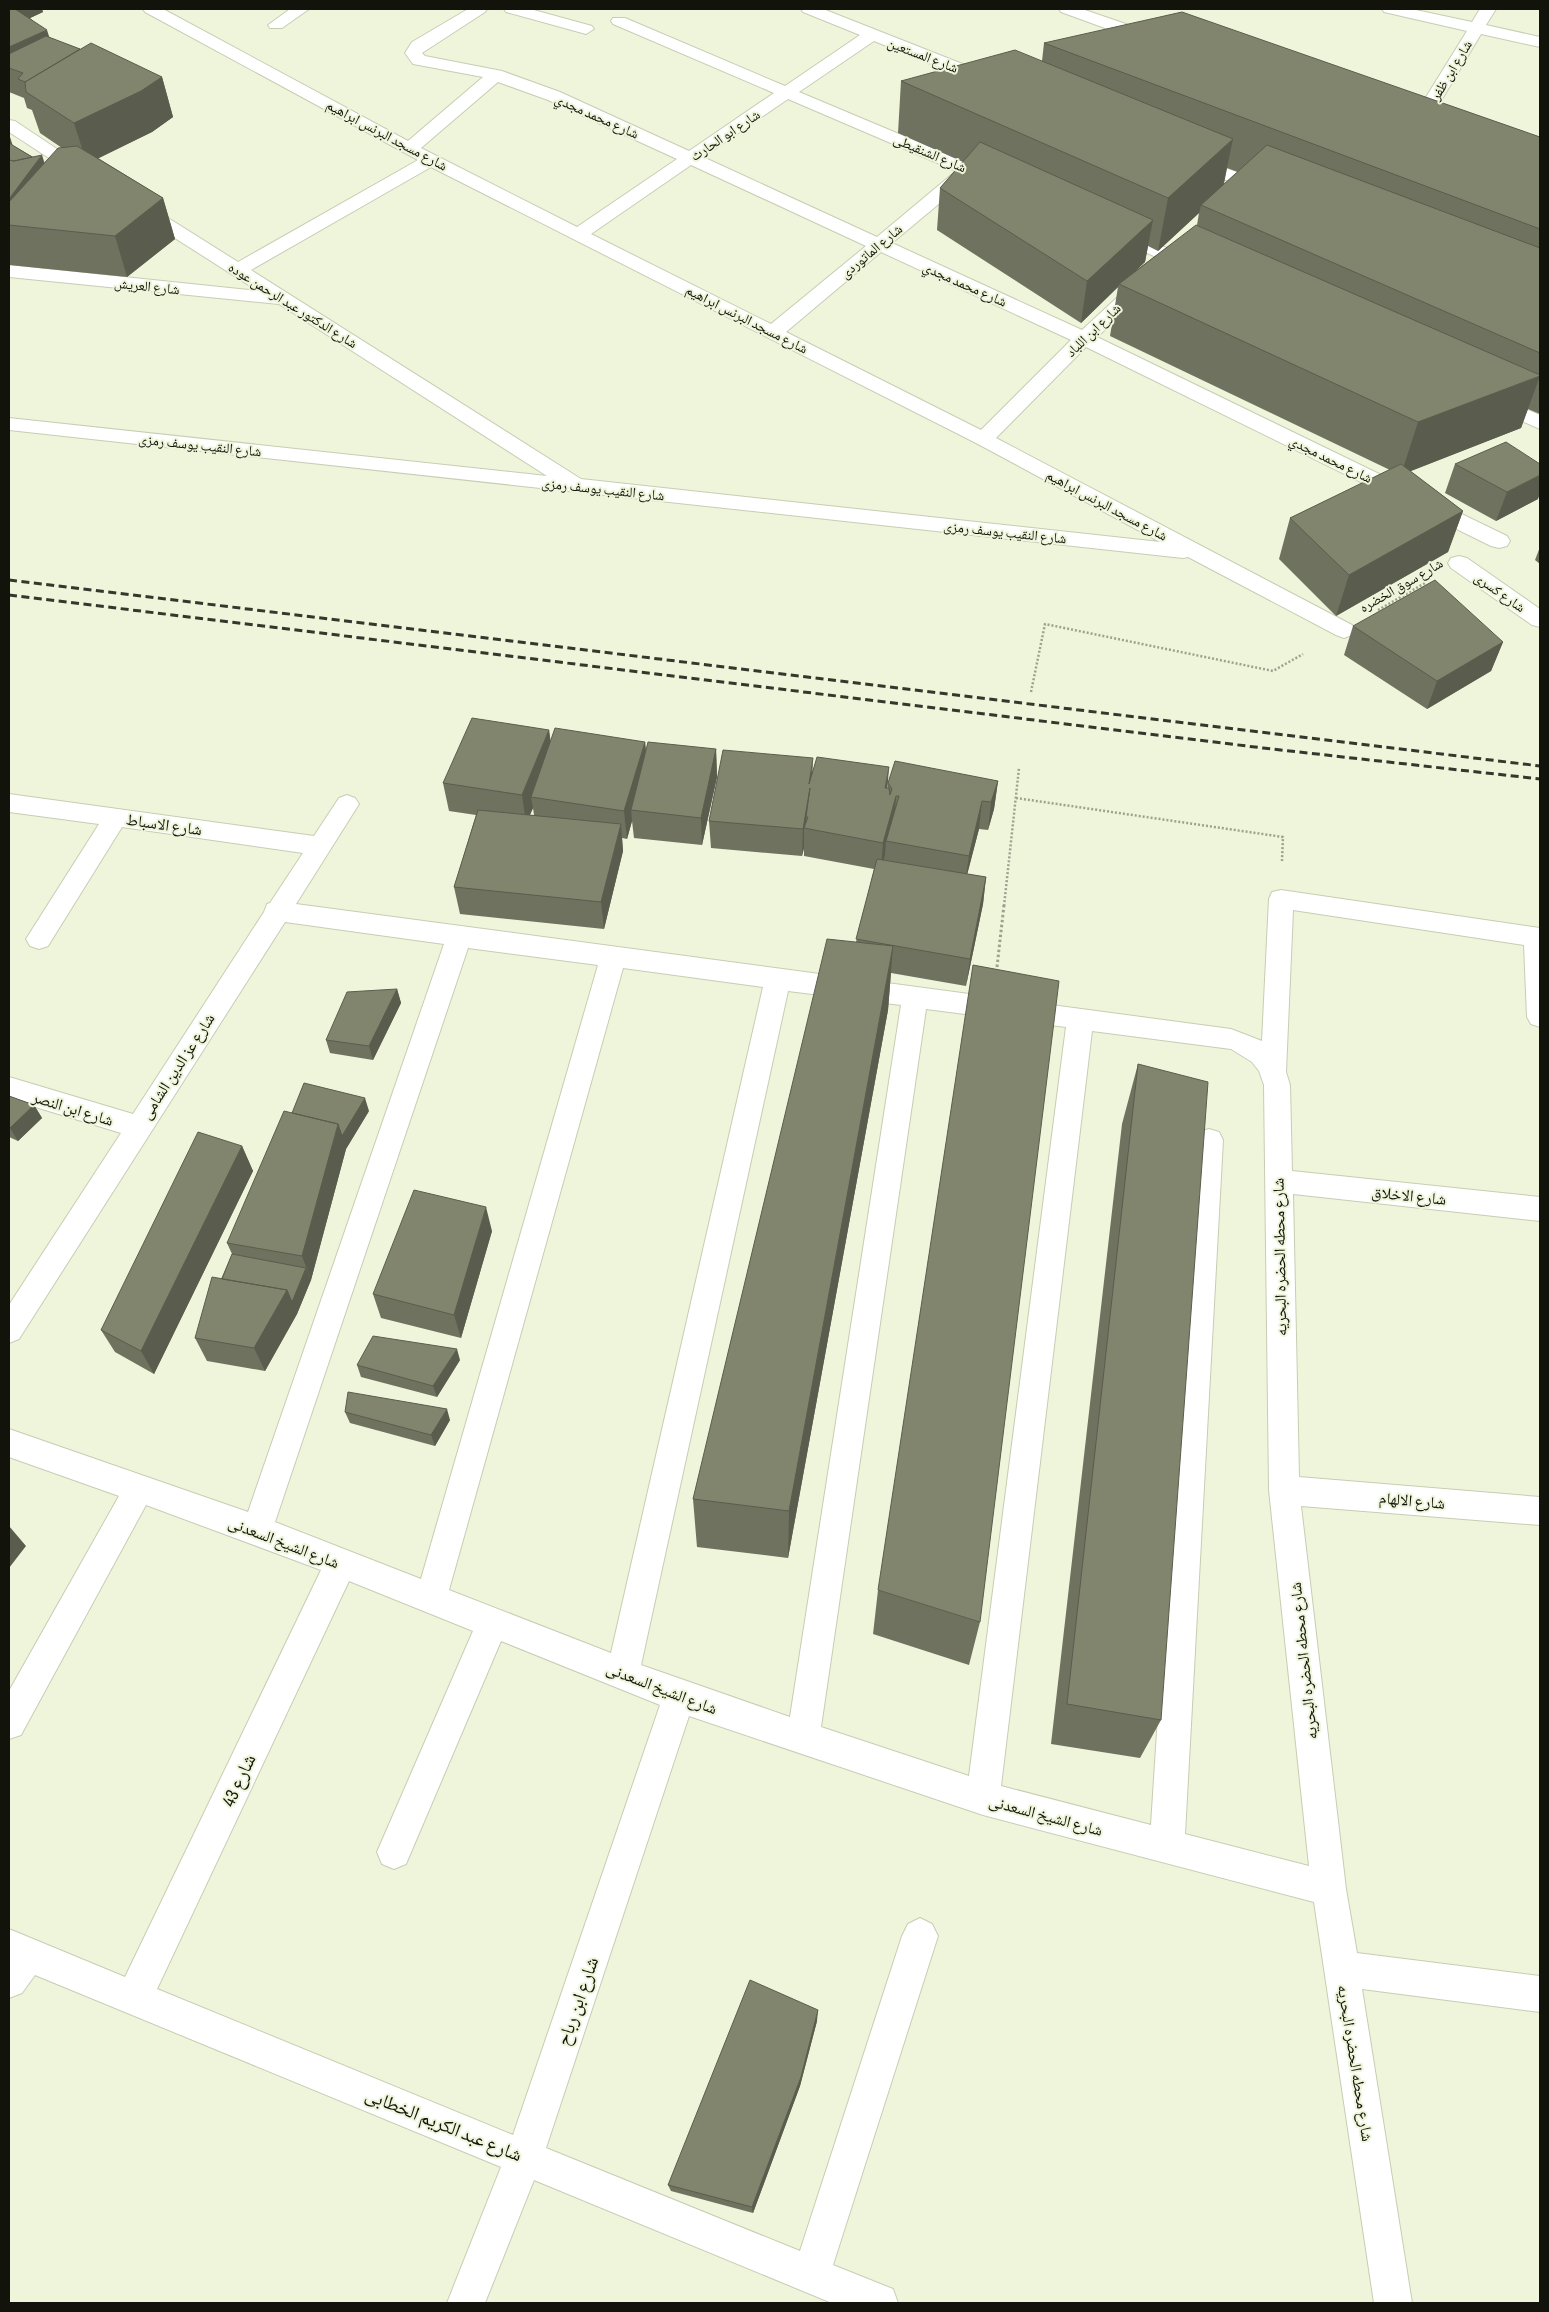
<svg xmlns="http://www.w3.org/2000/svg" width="1549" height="2312" font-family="'Sofia Sans Condensed','Noto Naskh Arabic',sans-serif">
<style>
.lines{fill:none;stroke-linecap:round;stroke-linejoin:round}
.minor-casing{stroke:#c7cdb3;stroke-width:2}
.path-far1{stroke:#9da18d;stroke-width:2.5;stroke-dasharray:2 2;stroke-linecap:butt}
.path{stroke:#9da18d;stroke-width:3;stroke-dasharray:2.5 2.5;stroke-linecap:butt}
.minor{fill:#fff;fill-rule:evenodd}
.rail{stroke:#34372b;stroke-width:3;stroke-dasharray:8 4.5;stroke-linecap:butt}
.wall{fill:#6f725f;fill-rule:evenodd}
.shaded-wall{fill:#5a5d4d}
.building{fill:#81856e;stroke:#5a5d4d}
.labels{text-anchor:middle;stroke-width:4;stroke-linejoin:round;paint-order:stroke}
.far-street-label{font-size:14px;fill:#12140b;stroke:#eff5db}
.street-label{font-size:16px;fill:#12140b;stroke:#eff5db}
.near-street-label{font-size:19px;fill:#12140b;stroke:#eff5db}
</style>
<rect width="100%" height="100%" fill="#eff5db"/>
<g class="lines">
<g class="minor-casing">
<path id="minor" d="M143,9h20l245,132 75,-64 -70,-13 -8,-11 7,-11 56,-33h19l-2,3 -63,41 3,3 77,15 58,21 129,59 85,-58 -161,-69 -2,-3 2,-3h12l160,68 75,-51 -57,-23 -2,-3h22l170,67 2,4 -2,4h-12l-107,-43 -75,51 200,84 3,4 -3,4 -6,1 -22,-8 -79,66 190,87 53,-49h14l2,4 -2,4 -52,48 410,199 3,5 -3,5 -8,2 -8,-2 -405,-199 -90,91 356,187 3,5 -3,5 -8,3 -8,-3 -148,-78 -5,1 -1174,-128v-12l538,58 -268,-172 -270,-27v-12l249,26 -124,-79 -3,-4 3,-4h12l92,58 180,-102 -273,-148zM498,82l50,18 129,59 -100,68 -156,-79zM788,99l168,72 -79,66 -174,-80zM691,165l175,81 -95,78 -180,-90zM431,167l545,276 184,99 -579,-63 -330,-209zM881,252l190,88 -90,90 -195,-98z
M290,9h19l-27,19h-12l-2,-3z
M504,9h26l62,17 2,3 -8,5 -80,-22z
M1059,9h23l76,26 2,4 -2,4h-12l-85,-31z
M1382,9h29l61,13 8,-13h16l-10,16 54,12v10l-59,-13 -58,97 -3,4h-12l-3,-4 62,-100 -83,-19z
M9,120l6,1 78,52 -3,4h-12l-69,-45z
M1190,155l82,30 3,4 -3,4h-12l-76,-29 -3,-4 3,-4z
M1113,225l89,38 2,4 -2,4h-14l-82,-36 -2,-4 2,-4z
M1492,395l48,20v14l-55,-24 -3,-4 3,-4z
M1459,556l8,2 73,51v18l-8,-2 -81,-57 -3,-5 3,-5z
M9,794l305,42 25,-38 8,-3 8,3 4,6 -63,100 935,125 31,12 7,-142 3,-7 9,-2 259,38v99l-9,-3 -4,-7 -3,-72 -231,-35 -7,162 4,13 2,86 248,26v24l-247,-27 6,283 241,20v28l-239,-19 45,383 11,64 183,23v36l-178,-23 50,314h-38l-60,-401 -331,-87 -294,-99 -143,432 254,103 102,-315 6,-12 12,-6 12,6 6,12 -105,329 60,24 5,14h-66l-298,-123 -49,123h-38l54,-136 -466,-192 -13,18 -13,5v-69l116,48 196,-407 -175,-65 -125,230 -12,4v-48l110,-195 -110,-39v-28l239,83 196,-568 -159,-22 -266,417 -10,4v-38l112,-172 -112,-34v-22l124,37 131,-202 3,-8 3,-1 33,-50 -181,-26 -74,119 -9,3 -9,-3 -4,-7 73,-115 -90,-12zM468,948l130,17 -177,614 -146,-57zM623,968l140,19 -152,666 -162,-63zM788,991l113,14 -111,712 -149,-52zM926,1009l140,18 -97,749 -148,-49zM1092,1031l139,18 21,13 7,9 5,14 5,405 40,376 -124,-32 38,-694 -4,-8 -10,-3 -10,3 -4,8 -44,685 -150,-39zM349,1581l124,50 -96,221 5,12 12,5 12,-5 95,-223 159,64 -147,430 -356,-146z"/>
</g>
<path class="path-far1" d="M1378,610l47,-27
M1031,692l14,-68 228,47 30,-17
M1016,798l267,39 -1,24
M1004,906l15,-138"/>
<path class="path" d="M997,967l7,-62"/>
<use href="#minor" class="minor"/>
<path class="rail" d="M9,580l1531,186
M9,595l1254,153 277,31"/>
</g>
<path class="wall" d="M9,9h33l1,3 -13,6 20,20 30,11 82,28 11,40 -21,15 -54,26 65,40 12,41 -48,38 -118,-12v-131l3,11 32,18 18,-15 -22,-15 -8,-23 -5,-2 -3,-10 -15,-6z
M1044,43l496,94v277l-12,-5 -7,19 -111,43 53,40 -15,41 -112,64 -57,-57 11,-41 100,-48 -280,-134 8,-49 -37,36 -144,-93 3,-42 23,-26 -65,-29 3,-52 141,-20zM1227,168l11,4 -14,12zM1199,213l-2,12 -62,46 10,-9 3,-16 10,5z
M1455,464l83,35 -42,22 -51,-28z
M1540,547v17l-5,-4z
M1353,626l150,16 -12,29 -64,38 -83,-54z
M549,730l1,12h95l1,8 70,-1 1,28 -15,68 -68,-7 -2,-17 -5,18 -5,-1 1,13 -19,78 -144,-15 -6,-27 22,-72 -27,-4 -6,-28zM533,808l1,7h-4z
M813,772l75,16v-5l110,-2 -4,28 -6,21 -9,-1 -12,45 19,3 -3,27 -17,82 -75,-13 -3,37 -100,548 -91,-11 -4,-48 163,-557 18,-73 -70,-13v-8l-2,8 -91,-8 -2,-27z
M397,989l4,14 -28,57 -43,-7 -4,-13z
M1138,1064l23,656 -21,38 -89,-14 71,-620z
M9,1096l25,9 8,13 -24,23 -9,-4z
M369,1111l-23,38 -35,131 -14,34 -32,57 -58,-10 -12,-23 37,-84 -5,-11z
M242,1146l11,25 -99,203 -39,-22 -14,-22z
M492,1231l-31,107 -80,-20 -8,-24z
M460,1360l-23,37 -76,-20 -4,-12z
M345,1412l105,8 -15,26 -85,-23z
M878,1590l102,32 -11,43 -96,-31z
M817,2021l-17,65 -47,127 -82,-22 -3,-6z"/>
<path class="shaded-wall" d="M9,9h33l1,3 -30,14z
M47,30l9,28 -47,10v-21z
M162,77l11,40 -21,15 -65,32 -13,-41z
M9,134l7,22 -7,-3z
M1233,139l-11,52 -21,14 -2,8 -41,38 10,-53z
M42,155l13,41 -46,29v-26z
M163,198l12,41 -48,38 -12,-41z
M1153,220l-8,42 -24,23 -2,-1 -1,3 -37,36 6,-42z
M1540,376l-19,52 -120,47 17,-53z
M1540,475v19l-2,5 -42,22 11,-29z
M1463,511l-15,41 -112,64 13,-41z
M1503,642l-12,29 -64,38 10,-28z
M549,730l4,28 -22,39 2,11 -7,15 -4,-28z
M645,742l2,28 -16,40 1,11 -5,18 -3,-28z
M716,749l1,28 -15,68 -1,-27z
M813,758l-1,28 -4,31h-2v11h-2v20l-2,8 1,-27z
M889,767l-2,28 -2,-7z
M998,781l-4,28 -6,21 3,-28z
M896,796l-2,27 -8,18 -1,14 -4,15 2,-27z
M982,801l-3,28 -14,54 4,-27z
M621,824l2,27 -19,78 -3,-27z
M986,877l-3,27 -17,82 4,-27z
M893,946l-5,64 -100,548 1,-47z
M397,989l4,14 -28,57 -4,-14z
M365,1098l4,13 -23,38 -35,131 -9,-24 36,-132z
M34,1105l8,13 -24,23 -8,-13z
M242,1146l11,25 -99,203 -13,-23z
M486,1207l6,24 -31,107 -7,-23z
M306,1268l5,12 -14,34 -32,57 -11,-23 33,-58z
M457,1349l3,11 -23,37 -4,-11z
M447,1409l3,11 -15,26 -4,-11z
M9,1526l17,20 -17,22z
M818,2010l-1,11 -17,65 -47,127 -1,-6z"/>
<path class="building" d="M9,9h6l32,21 -38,17z
M1182,12l358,125v92l-496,-186z
M46,36l34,13 -55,33 -7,-3 5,-6 -14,-5v-14z
M91,43l71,34 -21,14 -67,32 -48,-31 -1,-10z
M1015,50l218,89 -65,59 -267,-117z
M980,142l173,78 -66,61 -147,-93z
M9,143l23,14 -18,4 -5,-1z
M1267,145l273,103v105l-339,-148z
M77,146l86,52 -48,38 -106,-11v-23l49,-54z
M42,155l-33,44v-39l5,1z
M1196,225l344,150v1l-122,46 -299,-138z
M1506,442l34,22v11l-33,17 -52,-28z
M1401,464l62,47 -114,64 -59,-57z
M1435,580l68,62 -66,39 -84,-55z
M472,718l77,12 -27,65 -79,-12z
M555,728l90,14 -21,69 -93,-14z
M648,742l68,7 -15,69 -70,-8z
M723,750l90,8 -4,26 8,-27 72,10 -4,21h4l1,7 2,-6 -4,-6 7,-22 103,20 -7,21 -9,-1 -13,55 -83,-15 13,-45h-3l-13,47 -79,-15 4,-11h-2l4,-29 -7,41 -94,-8z
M478,810l143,14 -20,78 -147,-15z
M877,859l109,18 -16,82 -114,-20z
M827,939l66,7 -104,565 -96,-12z
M973,965l86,16 -79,641 -102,-32z
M397,989l-28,57 -43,-6 21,-48z
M1138,1064l70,18 -47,638 -94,-16z
M304,1083l61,15 -23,38 -4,-12 -46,-11z
M9,1096l25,9 -24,23h-1z
M284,1111l54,13 -36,132 -75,-13z
M198,1132l44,14 -101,205 -40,-21z
M414,1190l72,17 -32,108 -81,-21z
M232,1254l74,14 -14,34 -5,-12 -65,-11z
M212,1277l75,13 -33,58 -59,-10z
M373,1336l84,13 -24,37 -76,-21z
M348,1392l99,17 -16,26 -86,-23z
M750,1980l68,30 -17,67 -49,130 -84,-22z"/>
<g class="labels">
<g class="far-street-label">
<text transform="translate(923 55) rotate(21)" y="5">شارع المستعين</text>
<text transform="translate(1451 70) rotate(-59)" y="5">شارع ابن ظفر</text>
<text transform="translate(597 116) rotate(24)" y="5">شارع محمد مجدي</text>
<text transform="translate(387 135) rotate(28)" y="5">شارع مسجد البرنس ابراهيم</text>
<text transform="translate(725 135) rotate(-34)" y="5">شارع ابو الحارث</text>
<text transform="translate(930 153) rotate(23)" y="5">شارع الشنقيطى</text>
<text transform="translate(871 251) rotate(-40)" y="5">شارع الماتوردى</text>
<text transform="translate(965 284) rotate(24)" y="5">شارع محمد مجدي</text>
<text transform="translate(147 286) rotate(6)" y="5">شارع العريش</text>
<text transform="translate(293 305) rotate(32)" y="5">شارع الدكتور عبد الرحمن عوده</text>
<text transform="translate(747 319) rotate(27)" y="5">شارع مسجد البرنس ابراهيم</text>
<text transform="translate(1093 330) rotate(-44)" y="5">شارع ابن اللباد</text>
<text transform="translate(200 445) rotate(6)" y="5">شارع النقيب يوسف رمزى</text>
<text transform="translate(1331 459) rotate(26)" y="5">شارع محمد مجدي</text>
<text transform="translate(603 489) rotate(6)" y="5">شارع النقيب يوسف رمزى</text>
<text transform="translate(1107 505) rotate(28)" y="5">شارع مسجد البرنس ابراهيم</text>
<text transform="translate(1005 532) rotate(6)" y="5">شارع النقيب يوسف رمزى</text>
<text transform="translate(1401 585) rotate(-30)" y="5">شارع سوق الخضره</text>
<text transform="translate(1500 592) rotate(35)" y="5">شارع كسرى</text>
</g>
<g class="street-label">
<text transform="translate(164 824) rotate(8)" y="6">شارع الاسباط</text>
<text transform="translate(177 1066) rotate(-57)" y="6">شارع عز الدين الشامى</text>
<text transform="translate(73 1108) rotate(17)" y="6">شارع ابن النصر</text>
<text transform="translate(1409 1195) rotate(6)" y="6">شارع الاخلاق</text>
<text transform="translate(1279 1257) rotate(-91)" y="6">شارع محطه الحضره البحريه</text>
<text transform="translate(1412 1500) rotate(5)" y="6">شارع الالهام</text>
<text transform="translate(284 1542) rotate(21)" y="6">شارع الشيخ السعدنى</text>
<text transform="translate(1303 1661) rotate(-96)" y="6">شارع محطه الحضره البحريه</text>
<text transform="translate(662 1688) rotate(21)" y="6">شارع الشيخ السعدنى</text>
<text transform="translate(1046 1815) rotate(15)" y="6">شارع الشيخ السعدنى</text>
<text transform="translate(1356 2063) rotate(81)" y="6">شارع محطه الحضره البحريه</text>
</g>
<g class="near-street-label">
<text transform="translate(238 1780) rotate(-65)" y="7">شارع 43</text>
<text transform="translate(577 2001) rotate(-71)" y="7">شارع ابن رباح</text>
<text transform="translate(444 2124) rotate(22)" y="7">شارع عبد الكريم الخطابى</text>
</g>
</g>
<rect width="1549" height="2312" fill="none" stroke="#12140b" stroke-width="20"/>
</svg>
